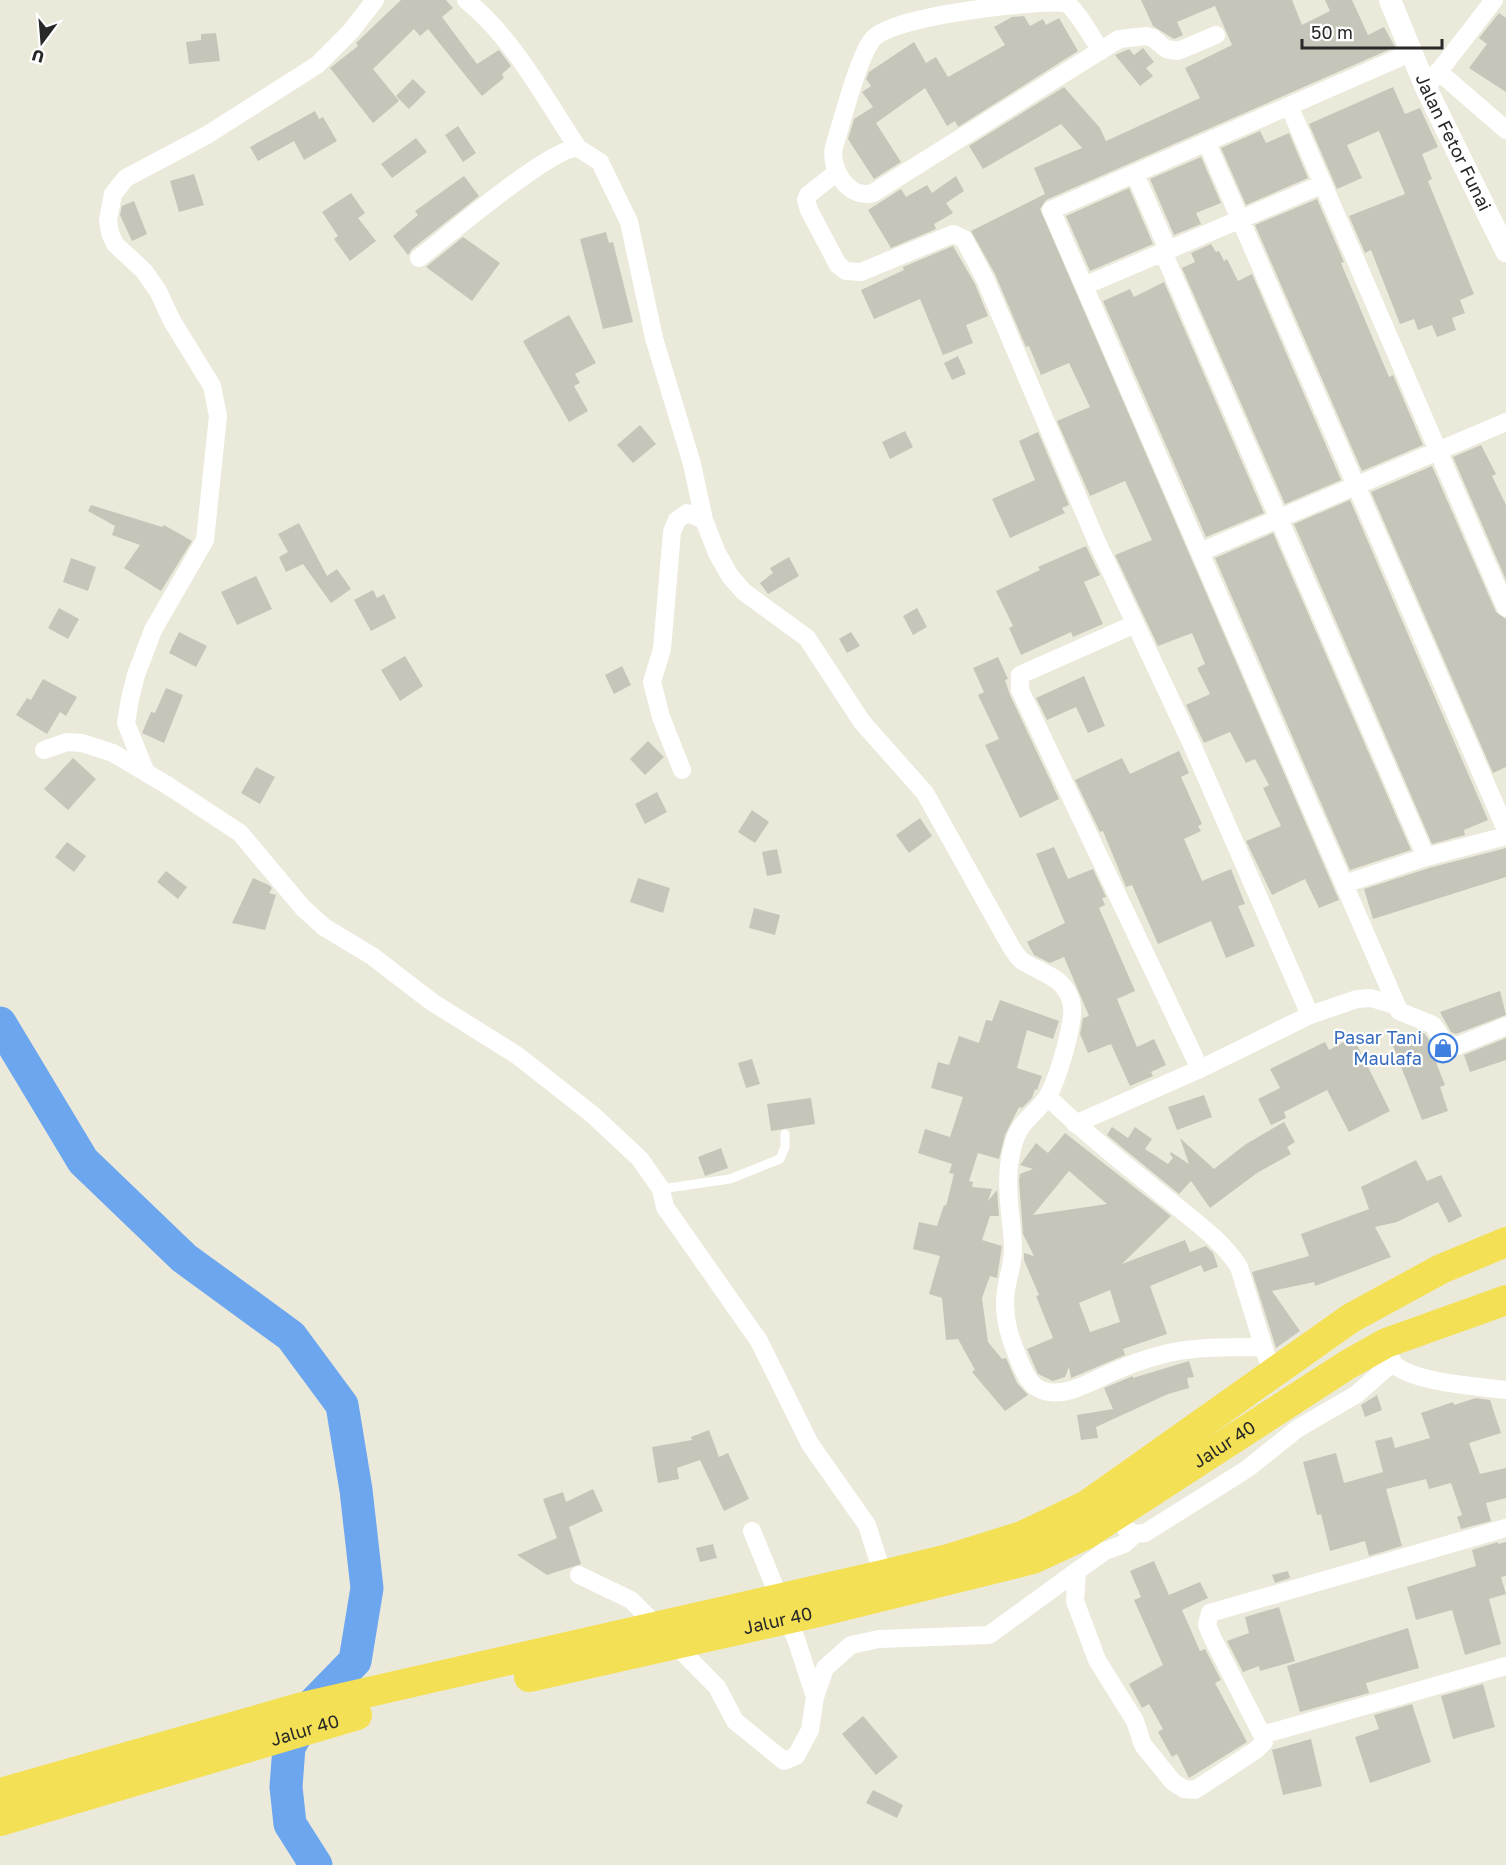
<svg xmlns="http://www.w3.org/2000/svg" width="1506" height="1865" font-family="'Golos Text',sans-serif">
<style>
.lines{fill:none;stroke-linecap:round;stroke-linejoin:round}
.river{stroke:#6ba6ef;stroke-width:33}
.building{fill:#c6c5ba;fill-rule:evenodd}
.service{stroke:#fff;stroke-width:9}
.minor{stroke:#fff;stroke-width:18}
.tertiary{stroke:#fff;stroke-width:22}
.trunk{stroke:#f4e055;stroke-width:30}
.labels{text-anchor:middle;stroke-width:4.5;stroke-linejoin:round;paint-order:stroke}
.street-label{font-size:18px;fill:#282828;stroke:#fff}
.shop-label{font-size:18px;fill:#366cbe;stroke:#fff;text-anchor:end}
</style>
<rect width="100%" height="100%" fill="#ebe9da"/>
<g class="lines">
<path class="river" d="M0,1023l83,138 101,97 107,78 51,69 14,85 11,98 -12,73 -41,42 -25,44 -3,40 4,37 26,41"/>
</g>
<path class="building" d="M401,0h45l7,8 -11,9 35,47 22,-14 12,16 -9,8 2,4 -22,18 -54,-67 -8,7 -6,-7 -41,40 26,32 -26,22 -43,-55 28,-22 -2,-3z
M1141,0h151l10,25 28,-14 -5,-11h27l16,35 16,-8 11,20 -349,153 -6,9 299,691 -20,8 -14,-29 -33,16 -26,-54 35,-15 -18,-38 6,-3 -14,-26 -9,4 -16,-31 -26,11 -18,-38 24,-11 -13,-26 8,-4 -13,-31 -34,13 -43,-91 37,-15 -27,-59 -35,15 -33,-75 33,-14 -21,-44 -28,12 -12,-29 -3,1 -31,-73 -24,-43 74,-37 -11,-26 48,-20 -21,-24 -78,45 -14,-23 95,-59 36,41 6,13 94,-43 -15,-30 47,-23 -17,-39 -38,16 6,13 -9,4 -21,-13z
M1499,13l7,5v74l-37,-24 18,-24 -8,-6z
M1024,16l6,10 13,-7 3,6 13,-7 19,33 -120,76 -3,-6 -8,5 -22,-38 -49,35 25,39 -27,17 -26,-40 6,-20 19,-12 -11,-15 9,-6 -5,-7 3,-7 45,-30 12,21 10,-6 12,20 57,-32 -11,-18 18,-10z
M216,33l4,28 -31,3 -3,-22 15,-2v-6z
M1143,48l11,14 -8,6 7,8 -13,10 -25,-31 14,-6 5,6z
M413,79l13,13 -17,17 -13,-13z
M1393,87l12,27 15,-6 18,39 -16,7 10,25 -4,2 46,113 -14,6 5,13 -13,5 4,12 -19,7 -5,-12 -14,5 -4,-11 -14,5 -29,-74 -6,3 -16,-37 56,-22 -26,-63 -32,14 15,33 -25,11 -28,-65z
M315,111l4,8 4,-2 14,24 -33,19 -10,-19 -36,20 -8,-14z
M458,126l18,27 -13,9 -18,-27z
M1260,131l6,12 23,-10 19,45 -62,27 -25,-57z
M416,138l11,14 -35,26 -11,-14z
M1201,157l20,46 -25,10 5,11 -27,11 -24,-56z
M194,174l10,31 -25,7 -9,-31z
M464,176l15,20 -67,53 -4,6 -15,-19 25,-21 -3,-4z
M956,176l8,15 -18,12 7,10 -19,11 2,5 -45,19 -23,-38 33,-21 5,8 21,-12 5,8z
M1129,188l24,56 -63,27 -24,-55z
M351,193l14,20 -7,5 18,23 -26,20 -16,-22 4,-3 -16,-24z
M1317,199l27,63 -3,1 48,114 4,-2 30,70 -61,26 -107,-246z
M134,201l13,33 -15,7 -12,-26 2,-9z
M606,232l3,11 4,-1 20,80 -30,7 -23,-90z
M463,237l37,26 -28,38 -46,-34z
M1211,244l5,8 3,-1 5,10 3,-2 11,22 14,-7 89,206 -56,24 -103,-236 13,-6 -4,-9z
M953,246l22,38 13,32 -22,9 7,18 -30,12 -23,-56 -46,20 -13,-29 43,-20 -1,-3z
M1164,282l100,231 -58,24 -103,-236 27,-12 4,8z
M569,315l27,48 -21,11 5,9 -6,3 14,25 -19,11 -46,-81z
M958,356l8,18 -14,6 -8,-17z
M640,425l16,19 -23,19 -16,-18z
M905,431l8,16 -23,12 -8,-17z
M1038,432l31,73 -7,3 3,5 -55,25 -18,-39 43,-19 -16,-39z
M1481,445l15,29 -4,2 14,29v75l-53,-123z
M1432,466l64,146 10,7v148l-13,6 -122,-281z
M1350,500l138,320 -24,10 1,5 -33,9 -138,-320z
M91,505l71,22 2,-2 28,16 -31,50 -37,-23 16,-23 -28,-10 3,-9 -27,-15z
M299,523l28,53 10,-7 14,20 -20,14 -28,-39 -17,8 -7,-15 9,-5 -10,-18z
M1273,533l138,317 -61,20 -135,-312z
M1086,546l14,29 -16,7 19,42 -30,13 -2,-5 -50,23 -12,-27 4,-2 -17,-35 44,-21 -2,-3z
M789,557l10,19 -31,18 -8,-11 13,-10 -3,-5z
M71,558l25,9 -8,24 -25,-9z
M256,576l16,33 -35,16 -16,-33z
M373,590l4,8 7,-4 12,24 -25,13 -17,-31z
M59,608l20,11 -11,20 -20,-11z
M917,608l10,19 -14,8 -10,-19z
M179,632l28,14 -11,21 -27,-14z
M851,632l9,14 -13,7 -8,-14z
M405,656l18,30 -23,15 -19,-31z
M998,657l10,22 -3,1 5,15 49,104 -39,19 -35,-73 14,-6 -21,-44 6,-3 -11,-24z
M622,666l9,19 -17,9 -9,-19z
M1084,676l21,50 -17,7 -12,-26 -29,13 -11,-22z
M43,679l34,18 -11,19 -6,-4 -13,22 -31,-19 11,-17 4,2z
M166,688l17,7 -19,48 -22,-10 9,-21 4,1z
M648,741l16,16 -19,18 -15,-16z
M1179,751l10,22 -8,4 21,47 -4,2 3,5 -17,8 18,42 29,-12 14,35 -7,2 17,40 -29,12 -15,-37 -53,23 -26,-59 -6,2 -23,-56 -3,1 -25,-52 47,-22 8,16z
M73,758l23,21 -28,31 -24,-21z
M256,767l19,10 -15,27 -19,-11z
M657,792l10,20 -22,12 -10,-20z
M752,810l17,12 -14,21 -17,-11z
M920,818l12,18 -23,17 -13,-18z
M67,842l19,14 -12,16 -19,-15z
M1054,847l14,32 25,-10 13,28 -4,1 3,7 -6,3 36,83 -18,8 20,48 17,-8 12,26 -15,7 2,4 -23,10 -19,-42 -23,9 -8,-19 3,-16 6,-2 -25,-59 -14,6 -16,-8 -7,-13 38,-19 -29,-69z
M1506,848v29l-133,42 -9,-30 65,-21z
M777,849l5,24 -15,3 -5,-24z
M166,871l21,16 -9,12 -21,-17z
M253,878l16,7 3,3 -3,5 7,2 -11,35 -33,-7z
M638,878l32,10 -7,25 -33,-11z
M754,908l26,7 -5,20 -26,-7z
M1500,991l6,24 -50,19 -5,-2 -11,-20z
M1000,1000l59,21 -6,18 -26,-9 -10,38 25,8 -5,14 -2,-1 -3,9 -10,10 -3,-1 -14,28 -6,24 -21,-6 -9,28 4,1 -1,5 20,2 -4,12 9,-11 2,26h-9l-8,24 20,6 -5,32 -7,-2 -8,22 6,44 14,17 4,-1 11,25 11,12 -23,16 -33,-39 3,-2 -17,-31 -12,1 -4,-42 -13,-4 11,-38 -27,-7 6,-27 18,4 7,-21 2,1 8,-32 -5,-1 3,-9 -34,-11 7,-24 25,8 13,-40 -32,-9 7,-26 11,3 10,-29 20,7 7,-23 6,1z
M1420,1032l5,2 8,12 -3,1 15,38 -5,2 8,24 -26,9 -31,-79z
M1353,1037l37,74 -41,21 -22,-42 -43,22 2,6 -15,7 -13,-26 22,-11 -10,-19 55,-27 4,8z
M1506,1038v22l-36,12 -6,-17z
M752,1059l8,25 -14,4 -8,-25z
M1204,1095l8,22 -35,13 -9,-23z
M811,1098l4,26 -44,7 -4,-27z
M1284,1122l11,20 -8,5 4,7 -34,19 -47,35 -19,-27 -12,13 -72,-59 5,-8 16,11 7,-11 17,12 -7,10 23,15 5,-6 -3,-4 1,-2 18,12 -9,-26 34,31 32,-25z
M1065,1133l106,83 -49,48 63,-24 5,12 16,-6 7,7 5,14 -14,5 -3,-7 -51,21 17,48 -44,15 2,6 -54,23 -2,-11 -4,10 -12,4 -15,-7 -11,-25 26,-11 -17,-42 3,-1 -15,-35v-7l10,3 -11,-22 -4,-54 1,-6 13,-5 -13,-4 16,-22 12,10zM1069,1171l38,33 -74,11zM1110,1290l10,32 -30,10 -11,-29z
M721,1148l7,20 -23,8 -7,-19z
M1416,1160l11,21 14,-6 21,41 -13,7 -11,-21 -41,20 -22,5 16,30 -76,29 -1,-4 -42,9 28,40 -24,17 -24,-76 57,-16 -8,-22 68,-25 -8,-22z
M1189,1361l5,16 -7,1 2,10 -21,6 -72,33 2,11 -17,2 -4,-25 36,-6 -9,-21 29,-12v2z
M1377,1395l5,15 -17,7 -4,-12z
M1476,1398l14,2 11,33 -32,10 11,31 26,-6v30l-20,5 5,18 -30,8 -4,-12 5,-2 -11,-32 -22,6 -3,-10 -40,10 16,57 -33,10 -4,-15 -35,10 -9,-37 -4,1 -14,-53 33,-9 8,30 39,-11 -8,-31 17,-4 3,11 35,-10 -9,-25 32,-11 1,3z
M709,1430l10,27 9,-4 21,46 -25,12 -24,-51 -23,8 2,11 -21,4 -6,-36 40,-7 -1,-3z
M593,1489l10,22 -34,16 12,37 -34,11 -30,-20 40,-17 -14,-39 20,-7 3,10z
M1498,1542v2l8,-2v34l-5,1 5,17 -17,5 12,45 -36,11 -13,-45 -36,10 -9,-33 69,-21 -4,-16z
M713,1544l4,14 -17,4 -4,-14z
M1154,1561l15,34 31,-13 8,16 -26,12 18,41 5,-2 16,31 -6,3 32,59 -58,36 -12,-24 -5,3 -14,-25 5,-3 -14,-25 -7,4 -13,-24 34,-19 -29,-65 7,-3 -11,-26z
M1288,1571l2,7 -15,5 -3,-8z
M1279,1607l16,54 -35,10 -1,-5 -16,6 -16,-31 22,-8 -4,-16z
M1408,1628l11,40 -53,15 3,10 -69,19 -13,-46z
M1483,1684l12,43 -42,12 -12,-43z
M1412,1704l19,58 -61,21 -15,-46 24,-8 -5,-14z
M863,1716l35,41 -22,18 -34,-41z
M1311,1739l11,47 -39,9 -11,-45z
M873,1790l30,15 -6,13 -31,-15z"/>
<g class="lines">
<path class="service" d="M661,1189l69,-10 50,-20 5,-12v-13"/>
<path class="minor" d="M466,0c48,39 78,97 112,148
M1101,51c-8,-12 -24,-41 -35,-48 -27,-3 -176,12 -194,37 -14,18 -30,82 -38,107 -5,22 15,53 39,46l246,-154 27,-3 7,2 13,11 12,2 38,-16
M1410,53l-359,157 336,773 12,28 34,14 11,17 13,4 49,-20
M1438,71l68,59
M1426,88l68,-88
M1290,108l216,500
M1207,143l299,687
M837,172l-29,23 -2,5 3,10 29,55 8,6 15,1 92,-38 11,5 21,40 111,261 97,207 117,268
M1135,174l33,76
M1163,252l263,605
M419,258c26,-20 133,-112 159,-110l22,14 29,60 25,116 38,126 12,56 13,33 13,23 14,16 63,46 55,84 63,71 85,152c4,6 8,14 14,17 19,12 40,15 47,39 6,17 -14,79 -23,95 -10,16 -27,24 -33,43 -13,37 -4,70 -2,107 1,16 -5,29 -7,45 -4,27 5,50 15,74 5,11 10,22 23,26 21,6 42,-7 60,-15 62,-29 91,-29 158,-29
M1084,286l239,-102
M1200,552l306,-130
M1135,624l-115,51v15l180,379
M44,750l23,-8 15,1 31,10 54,32 73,48 63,75 21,19 48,29 60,46 86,54 75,59 47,44 21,30 4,18 94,134 51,103 57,81 16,50
M682,770l-21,-53 -9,-35 10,-33 10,-117 5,-12 10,-7 17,7
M146,773l-20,-50 4,-24 6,-24 17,-45 52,-90 13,-124 -6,-30 -40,-65 -14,-30 -14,-20 -29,-27 -5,-11 -2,-13 5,-26 13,-16 81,-43 110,-70 34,-34 24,-31
M1344,884l82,-27 80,-21
M1048,1097c38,37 80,70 122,104 24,20 52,39 69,66l28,91
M1075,1124l125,-55 110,-54 47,-16 14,-1 23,7
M1388,1354c2,4 5,9 8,12 20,16 83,21 110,24
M1126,1529l9,5 10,-1 102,-64 50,-40 60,-35 36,-32
M752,1531l44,108 19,58
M1135,1534l-11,10 -19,7 -28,20 -2,30 22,59 38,61 8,24 30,37 11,7 11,1 61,-40 8,-8 -2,-7 244,-69
M579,1575l52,25 86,87 18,34 49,40 12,-5 14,-26 5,-33 10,-29 26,-23 28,-6 110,-4 88,-64
M1262,1735l-50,-98 -5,-12 3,-12 296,-85"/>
<path class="tertiary" id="s1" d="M1390,0l36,88 80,163"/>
<g class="trunk">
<path id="s2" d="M529,1677l293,-66 211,-52 52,-24 262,-170 39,-22 120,-43"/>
<path d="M0,1793l299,-85 584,-133 65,-16 74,-23 65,-31 264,-187 90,-49 65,-27"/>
<path id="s3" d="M0,1821l357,-106"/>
</g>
</g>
<defs>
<g id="shop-ring" transform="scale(1.5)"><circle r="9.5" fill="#fff" stroke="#3f7fe0" stroke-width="1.5"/><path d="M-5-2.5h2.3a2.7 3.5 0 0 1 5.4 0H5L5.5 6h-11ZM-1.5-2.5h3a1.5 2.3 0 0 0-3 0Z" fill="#3f7fe0"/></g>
</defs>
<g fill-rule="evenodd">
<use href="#shop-ring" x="1443" y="1048"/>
</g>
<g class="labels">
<g class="street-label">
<text dy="6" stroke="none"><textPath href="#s1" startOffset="156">Jalan Fetor Funai</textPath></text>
<text dy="6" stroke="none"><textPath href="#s2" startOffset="741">Jalur 40</textPath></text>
<text dy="6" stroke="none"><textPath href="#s2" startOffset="255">Jalur 40</textPath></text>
<text dy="6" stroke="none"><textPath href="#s3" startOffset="318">Jalur 40</textPath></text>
</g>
<g class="shop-label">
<text x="1422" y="1044">Pasar Tani<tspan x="1422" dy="21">Maulafa</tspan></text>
</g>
</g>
<g transform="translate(42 42) rotate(196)" stroke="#ffffff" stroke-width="4.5" paint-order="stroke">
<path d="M0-4.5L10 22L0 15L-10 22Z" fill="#282828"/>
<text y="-9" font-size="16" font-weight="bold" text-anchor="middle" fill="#282828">U</text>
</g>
<path d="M1302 39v9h140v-9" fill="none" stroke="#282828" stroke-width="3"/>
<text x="1311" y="39" font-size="18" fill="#282828" stroke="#ffffff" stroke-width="4.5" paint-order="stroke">50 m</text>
</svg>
